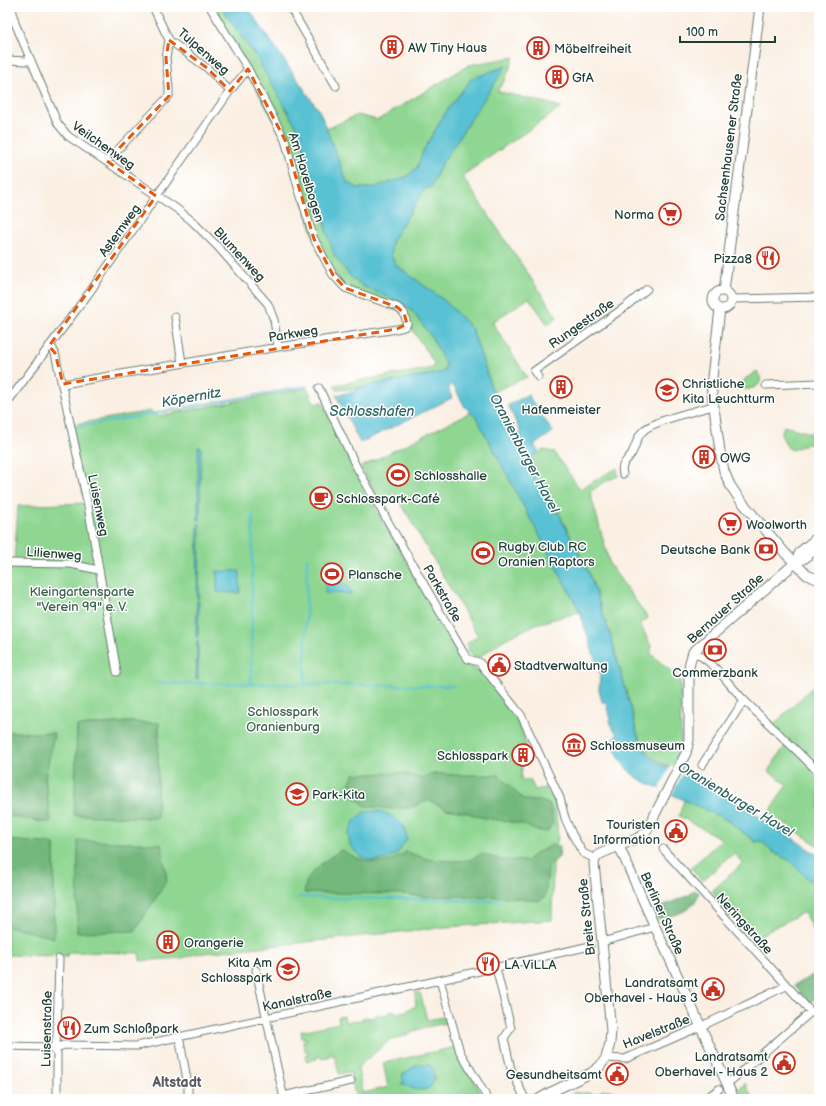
<svg xmlns="http://www.w3.org/2000/svg" width="826" height="1106" font-family="'Balsamiq Sans',sans-serif">
<style>
.green{fill:#8ed691;stroke:#568a62;fill-rule:evenodd}
.forest{fill:#72b77b;stroke:#487a58}
.water{fill:#58c1d3;stroke:#3c7f84}
.pier{fill:#faefe2}
.lines{fill:none;stroke-linecap:round;stroke-linejoin:round}
.stream{stroke:#58c1d3;stroke-width:2}
.minor-casing{stroke:#6c7b71;stroke-width:9}
.major-casing{stroke:#6c7b71;stroke-width:11}
.minor{stroke:#fff;stroke-width:7}
.major{stroke:#fff;stroke-width:9}
.marked{fill:none;stroke:#e8590c;stroke-width:3;stroke-dasharray:8 5;stroke-linejoin:round}
.labels{text-anchor:middle;stroke-width:3;stroke-linejoin:round;paint-order:stroke}
.poi-label{font-size:13px;fill:#1f3d34;stroke:#fff;text-anchor:start}
.street-label{font-size:13px;fill:#1f3d34;stroke:#fff}
.park-label{font-size:13px;fill:#3b634b;stroke:#fff}
.water-label{font-size:14px;font-style:italic;fill:#306564;stroke:#fff}
.neighbourhood-label{font-size:14px;font-weight:bold;fill:#5b5a62;stroke:#fff}
</style>
<rect width="100%" height="100%" fill="#fff"/>
<filter id="ink" filterUnits="userSpaceOnUse"><feTurbulence type="fractalNoise" baseFrequency=".025" numOctaves="2"/><feDisplacementMap in="SourceGraphic" scale="8" xChannelSelector="R" yChannelSelector="G"/><feConvolveMatrix kernelMatrix="1 2 1 2 8 2 1 2 1" color-interpolation-filters="sRGB"/></filter>
<filter id="wash" filterUnits="userSpaceOnUse"><feTurbulence type="fractalNoise" baseFrequency=".012" numOctaves="4" result="noise"/><feDisplacementMap in="SourceGraphic" scale="16" xChannelSelector="R" yChannelSelector="G"/><feGaussianBlur stdDeviation="0.9" result="paint"/><feColorMatrix in="noise" values="0 0 0 0 0 0 0 0 0 0 0 0 0 0 0 0 0 1.4 0 .05"/><feComposite in="paint" operator="in"/></filter>
<g filter="url(#wash)">
<rect width="100%" height="100%" fill="#faefe2"/>
<path class="green" d="M210,7h11l37,53 42,73 27,100 23,43 14,11 36,15 12,9 19,25 15,29 -2,7 -88,16 -19,2 -3,-5 99,-17 1,-5 -28,-43 -2,-7 -59,-25 -31,-49 -29,-99z
M514,57l-9,23 -8,11 65,16 -100,69 95,141 -9,8 -19,-27 -37,24 35,55 -34,15 -21,-63 -27,-28 -49,-36 -5,-10 1,-15 33,-51 6,-2 10,-22 -18,-14 -6,17 -11,9 -34,11h-14l-11,-6 -21,-53 31,-14 21,5 91,-55z
M757,371c9,12 -1,19 -14,18l-1,-4 3,-6z
M307,388l8,16 7,-2 44,90 100,171 21,14 29,38 12,35 -12,4 6,13 -1,13h9l5,10 10,-2 10,12 3,37 -5,24 -1,59 -106,7 -251,27 -13,4 -42,3 -1,-8 -71,-1 -1,4 -60,-1v-29l47,11v-93l-47,-4v-24l44,6 -6,-44 9,-44 -47,-2v-167h7l4,-59 67,-3 -16,-78 82,-14 7,5zM339,581l9,5 -23,7zM129,722l30,1 -2,95 -82,-3 2,-89zM380,811l13,6 -7,42 -14,2 -13,-5 5,-44z
M471,412l5,4 104,196 -44,12 -33,16 -26,19 -6,-3 -5,-12 12,-8 -82,-141 -2,-2 -11,6 8,14 -4,2 -26,-48z
M784,426l34,9 -3,9h-8l-15,6 -5,-3 -6,-13z
M543,450l11,2 26,37 37,-21 1,8 -16,7 -12,9 20,73 38,53 -8,6 11,22v8l29,25 1,68 -8,22c-28,-14 -33,-22 -40,-52v-2l-23,-81 -21,-61 -33,-66 -17,-20 -13,-26z
M819,681v165l-50,-33 18,-29 -19,-13 21,-31 -16,-15z
M684,800l41,19 31,23 5,-1 15,13 13,6 30,30v52l-14,-28 -3,-1 -33,17 -6,4 -4,1 -6,3 -16,-18 -3,-3 -3,1 -19,-17 4,-6 -4,-4 31,-28 -9,-10 -32,28 -11,-13 31,-29 -43,-23z
M420,992l7,28 22,-4 1,6 -28,6 -23,10 -9,2 -32,27v3l5,23 25,-6 -5,-24 73,-16 28,52h-128l-6,-27 -11,2 -4,-18h-3l-1,-4 -2,1v4l-8,1 -1,-3h-2l-1,4 -10,2 -1,-7 3,-1v-2h-4l-2,-10 3,-1v-2h-4l-1,-7 38,-8 -1,-6 6,-1 2,7h3v-2l13,-1v-2l6,-1 1,1 7,-1v-2l13,-1v-2l6,-1 1,2 9,-2 1,2h1v-3l9,-4 -1,-13z
M745,1083l8,16h-10l-4,-10z
M603,1090h8l8,9h-68l15,-2 9,-5c9,3 11,-1 21,3z"/>
<path class="forest" d="M129,722l30,1 -2,95 -83,-3 3,-89z
M7,732l47,1 -9,45 6,45 -44,-7z
M403,773l17,5 15,-5 19,2h45l25,25 17,1 9,4 3,18 -6,9 -12,-2 -13,-6 -42,-7 -15,-5 -19,-3 -17,-9 -20,8 -18,1 -26,-3 -19,-16 8,-16z
M7,840l47,4v94l-47,-12z
M78,840l83,4 6,36 -32,51 -58,1z
M552,845l8,1 -1,11 -11,11 -3,29 -6,4 -34,-4 -41,-1 -38,1 -24,-3 -98,-1c1,-3 1,-7 2,-10 3,-11 25,-27 35,-33 15,9 33,16 51,10 5,-2 9,-5 14,-8l25,8 22,1 16,-1 13,-6 20,6 25,1 9,-8z
M695,890l4,3c-5,19 -26,23 -42,26l-2,-8 2,-3 32,-13z
M819,972v24l-10,7 -15,-18z"/>
<path class="water" d="M221,7h27l11,17 61,88 27,70 11,6h14l34,-11 11,-9 6,-17 22,-38 26,-34 35,-13 -65,99 -10,22 -6,2 -33,51 -1,15 5,10 49,36 27,28 21,63 6,13 -1,1 12,26 6,4 5,-3 -13,-28 20,-10 25,37 -19,13 5,7 -13,9 13,26 16,20 34,66 21,61 23,82v1c3,14 7,30 19,41 13,11 40,18 55,27 39,22 75,46 112,71v34l-30,-30 -13,-6 -15,-13 -5,1 -31,-23 -82,-38c-20,-11 -23,-21 -32,-41l6,-6 -6,-8 -1,-6 1,-2 -4,-9 1,-3 -2,-4h-4l-3,-12 1,-15 -20,-63 -104,-195 -11,-10 -12,-22h-2l-3,3 4,10 -92,45 -24,-48 20,-4v-3l88,-16 2,-7 -15,-29 -19,-25 -12,-9 -36,-15 -14,-11 -16,-21 -7,-22 -27,-100 -42,-73z
M198,447h3l-1,73h-2z
M198,524h2l-1,74h-2z
M327,565l11,2 1,14 9,5 3,8 -26,-1z
M217,571h23v22l-23,-1z
M197,601h2l-1,36h-2z
M197,640h1v39h-2z
M380,811c17,7 23,9 27,28l-10,15 -11,5 -14,2 -13,-5 -9,-11 -2,-11 6,-13 10,-9z
M421,1064l9,1 3,4 1,9 -3,9c-12,6 -19,2 -30,-4l3,-1 -2,-7 13,-9z"/>
<path class="pier" d="M671,765l13,6 -13,25 -12,-6z"/>
<g class="lines">
<path class="stream" d="M78,427l229,-41
M158,683l296,3
M251,683l2,-171
M305,685l2,-127
M298,897l202,4"/>
</g>
</g>
<g filter="url(#ink)">
<g class="lines">
<g class="minor-casing">
<path id="minor" d="M12,7l3,16 43,101 10,12 109,73 15,12 26,26 50,57 6,16 4,27
M153,7l16,33 38,28 23,23
M290,7l46,79
M7,60l19,1 5,-1
M107,161l62,-65v-8l-3,-30 3,-18
M731,299l88,-2
M175,317l7,46
M49,346l4,3 2,4 33,153 29,166
M538,377l-4,-6 91,-64 22,-18
M63,384l215,-37 119,-18 7,-2 3,-3 -3,-11 -7,-6 -52,-19 -12,-13 -19,-36 -16,-52 -13,-47 -37,-71 -38,-62
M766,385l53,-2
M319,388l37,78 107,186 5,7 11,3 42,53 39,83 5,20 7,16 11,19 12,6
M7,403l82,-110 141,-202 18,-22
M623,474c-3,-10 4,-13 9,-21 4,-7 5,-17 11,-22 9,-10 55,-21 70,-25
M7,563l64,1 27,6
M693,652c21,9 35,32 51,48 25,25 51,48 75,73
M702,765l42,-65
M663,849l148,163 -84,72
M602,942l53,-15
M496,968l15,60 -7,10 7,31 14,30
M256,970l28,129
M440,980l20,72 25,42 1,5
M179,1036l9,49v14
M7,1046l42,1 6,3
M55,1050l8,-5 74,1 303,-66 150,-34
M606,1058l19,1 81,-35 80,-38
M283,1096l68,-15
M57,1099v-45l-2,-4 2,-15 2,-76
M705,1099l14,-10"/>
</g>
<g class="major-casing">
<path id="major" d="M713 300a9 9 0 1 1 18 0a9 9 0 1 1-18 0Z
M724,291l36,-284
M720,309l-9,77 9,65 4,20 6,14 8,12 47,56 22,22 12,5
M795,563l5,-11 19,-16
M619,846l27,61 88,192
M539,1099l10,-6 42,-20 9,-7 6,-8 4,-15 1,-13 -17,-166 1,-5 5,-5 38,-16 8,-6 40,-79 3,-13v-72l1,-6 3,-10 102,-89 10,-5 14,-12"/>
</g>
<use href="#minor" class="minor"/>
<use href="#major" class="major"/>
</g>
</g>
<path class="marked" d="M169,40l38,28 23,23 18,-22 37,71 29,99 19,36 12,13 52,19 7,6 3,11 -10,5 -334,55 -8,-31 -6,-7 107,-150 -49,-35 62,-65 -3,-38z"/>
<defs>
<g id="building-ring" transform="scale(1.15)"><circle r="9.5" fill="#fff" stroke="#c8321e" stroke-width="1.5"/><path d="M-4-6H4V6H1V3H-1V6H-4ZM-2.5-4.3h1.7v1.8h-1.7ZM.8-4.3h1.7v1.8H.8ZM-2.5-1h1.7V.8h-1.7ZM.8-1h1.7V.8H.8Z" fill="#c8321e"/></g>
<g id="supermarket-ring" transform="scale(1.15)"><circle r="9.5" fill="#fff" stroke="#c8321e" stroke-width="1.5"/><path d="M-6-5.5h2.5l.6 2H6L4.5 2H-2.5L-4.4-4H-6ZM-1.5 3.2a1.3 1.3 0 1 0 .1 0ZM3 3.2a1.3 1.3 0 1 0 .1 0Z" fill="#c8321e"/></g>
<g id="restaurant-ring" transform="scale(1.15)"><circle r="9.5" fill="#fff" stroke="#c8321e" stroke-width="1.5"/><path d="M-5-6h1v4h1v-4h1v4h1v-4h1v5L-1.5 .5V6h-2V.5L-5-1ZM5-6V6H3V1.5H1.5Q1.5-4 5-6Z" fill="#c8321e"/></g>
<g id="school-ring" transform="scale(1.15)"><circle r="9.5" fill="#fff" stroke="#c8321e" stroke-width="1.5"/><path d="M0-5L7-2L0 1L-7-2ZM-4 1L0 2.5L4 1V4Q0 6-4 4Z" fill="#c8321e"/></g>
<g id="stadium-ring" transform="scale(1.15)"><circle r="9.5" fill="#fff" stroke="#c8321e" stroke-width="1.5"/><path d="M0-5a6.5 5 0 1 0 0 10a6.5 5 0 1 0 0-10ZM-3.5-1.8h7v3.6h-7Z" fill="#c8321e"/></g>
<g id="cafe-ring" transform="scale(1.15)"><circle r="9.5" fill="#fff" stroke="#c8321e" stroke-width="1.5"/><path d="M-5.5-4.5H6V0H3Q3 3.5 0 3.5H-2.5Q-5.5 3.5-5.5 0ZM3-3.2v2h1.7v-2ZM-6 4.5H4V6H-6Z" fill="#c8321e"/></g>
<g id="bank-ring" transform="scale(1.15)"><circle r="9.5" fill="#fff" stroke="#c8321e" stroke-width="1.5"/><path d="M-6-4H6V4H-6ZM0-2.3a2.3 2.3 0 1 0 0 4.6a2.3 2.3 0 1 0 0-4.6Z" fill="#c8321e"/></g>
<g id="civic-ring" transform="scale(1.15)"><circle r="9.5" fill="#fff" stroke="#c8321e" stroke-width="1.5"/><path d="M-.6-6.5H3V-4.5H.6V-3L4-1V1h2V6H-6V1h2V-1L-.6-3ZM-1.2 2.5V6h2.4V2.5Z" fill="#c8321e"/></g>
<g id="museum-ring" transform="scale(1.15)"><circle r="9.5" fill="#fff" stroke="#c8321e" stroke-width="1.5"/><path d="M0-6L6-3V-2H-6V-3ZM-5-1h2V3h-2ZM-1-1h2V3h-2ZM3-1h2V3H3ZM-6 4H6V6H-6Z" fill="#c8321e"/></g>
</defs>
<g fill-rule="evenodd">
<use href="#building-ring" x="392" y="47"/>
<use href="#building-ring" x="538" y="48"/>
<use href="#building-ring" x="557" y="77"/>
<use href="#supermarket-ring" x="670" y="214"/>
<use href="#restaurant-ring" x="768" y="258"/>
<use href="#building-ring" x="561" y="387"/>
<use href="#school-ring" x="667" y="390"/>
<use href="#building-ring" x="704" y="457"/>
<use href="#stadium-ring" x="398" y="475"/>
<use href="#cafe-ring" x="321" y="498"/>
<use href="#supermarket-ring" x="730" y="524"/>
<use href="#bank-ring" x="766" y="549"/>
<use href="#stadium-ring" x="483" y="553"/>
<use href="#stadium-ring" x="332" y="574"/>
<use href="#bank-ring" x="715" y="650"/>
<use href="#civic-ring" x="499" y="665"/>
<use href="#museum-ring" x="574" y="745"/>
<use href="#building-ring" x="523" y="755"/>
<use href="#school-ring" x="297" y="794"/>
<use href="#civic-ring" x="676" y="831"/>
<use href="#building-ring" x="168" y="942"/>
<use href="#restaurant-ring" x="488" y="964"/>
<use href="#school-ring" x="288" y="969"/>
<use href="#civic-ring" x="713" y="989"/>
<use href="#restaurant-ring" x="69" y="1028"/>
<use href="#civic-ring" x="784" y="1063"/>
<use href="#civic-ring" x="617" y="1074"/>
</g>
<g class="labels">
<g class="poi-label">
<text x="408" y="52">AW Tiny Haus</text>
<text x="554" y="53">Möbelfreiheit</text>
<text x="572" y="82">GfA</text>
<text x="654" y="219" text-anchor="end">Norma</text>
<text x="752" y="263" text-anchor="end">Pizza8</text>
<text x="682" y="388">Christliche<tspan x="682" dy="15">Kita Leuchtturm</tspan></text>
<text x="561" y="414" text-anchor="middle">Hafenmeister</text>
<text x="720" y="462">OWG</text>
<text x="414" y="480">Schlosshalle</text>
<text x="336" y="503">Schlosspark-Café</text>
<text x="746" y="529">Woolworth</text>
<text x="498" y="551">Rugby Club RC<tspan x="498" dy="15">Oranien Raptors</tspan></text>
<text x="750" y="554" text-anchor="end">Deutsche Bank</text>
<text x="348" y="579">Plansche</text>
<text x="514" y="670">Stadtverwaltung</text>
<text x="715" y="677" text-anchor="middle">Commerzbank</text>
<text x="590" y="750">Schlossmuseum</text>
<text x="508" y="760" text-anchor="end">Schlosspark</text>
<text x="312" y="799">Park-Kita</text>
<text x="660" y="829" text-anchor="end">Touristen<tspan x="660" dy="15">Information</tspan></text>
<text x="184" y="947">Orangerie</text>
<text x="272" y="967" text-anchor="end">Kita Am<tspan x="272" dy="15">Schlosspark</tspan></text>
<text x="504" y="969">LA ViLLA</text>
<text x="698" y="987" text-anchor="end">Landratsamt<tspan x="698" dy="15">Oberhavel - Haus 3</tspan></text>
<text x="84" y="1033">Zum Schloßpark</text>
<text x="768" y="1061" text-anchor="end">Landratsamt<tspan x="768" dy="15">Oberhavel - Haus 2</tspan></text>
<text x="602" y="1079" text-anchor="end">Gesundheitsamt</text>
</g>
<g class="street-label">
<text transform="translate(204 51) rotate(41)" y="5">Tulpenweg</text>
<text transform="translate(104 145) rotate(35)" y="5">Veilchenweg</text>
<text transform="translate(728 147) rotate(-83)" y="5">Sachsenhausener Straße</text>
<text transform="translate(307 177) rotate(73)" y="5">Am Havelbogen</text>
<text transform="translate(119 230) rotate(-54)" y="5">Asternweg</text>
<text transform="translate(240 254) rotate(47)" y="5">Blumenweg</text>
<text transform="translate(581 323) rotate(-35)" y="5">Rungestraße</text>
<text transform="translate(293 333) rotate(-9)" y="5">Parkweg</text>
<text transform="translate(99 505) rotate(79)" y="5">Luisenweg</text>
<text transform="translate(54 553) rotate(4)" y="5">Lilienweg</text>
<text transform="translate(443 593) rotate(60)" y="5">Parkstraße</text>
<text transform="translate(725 608) rotate(-42)" y="5">Bernauer Straße</text>
<text transform="translate(663 913) rotate(66)" y="5">Berliner Straße</text>
<text transform="translate(586 917) rotate(-96)" y="5">Breite Straße</text>
<text transform="translate(745 923) rotate(48)" y="5">Neringstraße</text>
<text transform="translate(297 999) rotate(-12)" y="5">Kanalstraße</text>
<text transform="translate(46 1029) rotate(-89)" y="5">Luisenstraße</text>
<text transform="translate(656 1031) rotate(-22)" y="5">Havelstraße</text>
</g>
<g class="park-label">
<text x="82" y="596">Kleingartensparte<tspan x="82" dy="15">"Verein 99" e. V.</tspan></text>
<text x="283" y="716">Schlosspark<tspan x="283" dy="15">Oranienburg</tspan></text>
</g>
<g class="water-label">
<text transform="translate(191 397) rotate(-10)" y="5">Köpernitz</text>
<text x="372" y="416">Schlosshafen</text>
<text transform="translate(525 453) rotate(62)" y="5">Oranienburger Havel</text>
<text transform="translate(736 799) rotate(31)" y="5">Oranienburger Havel</text>
</g>
<g class="neighbourhood-label">
<text x="177" y="1087">Altstadt</text>
</g>
</g>
<rect width="826" height="1106" fill="none" stroke="#fff" stroke-width="24"/>
<path d="M680 36v6h95v-6" fill="none" stroke="#1f3d34" stroke-width="2"/>
<text x="686" y="36" font-size="12" fill="#1f3d34" stroke="#ffffff" stroke-width="3" paint-order="stroke">100 m</text>
</svg>
